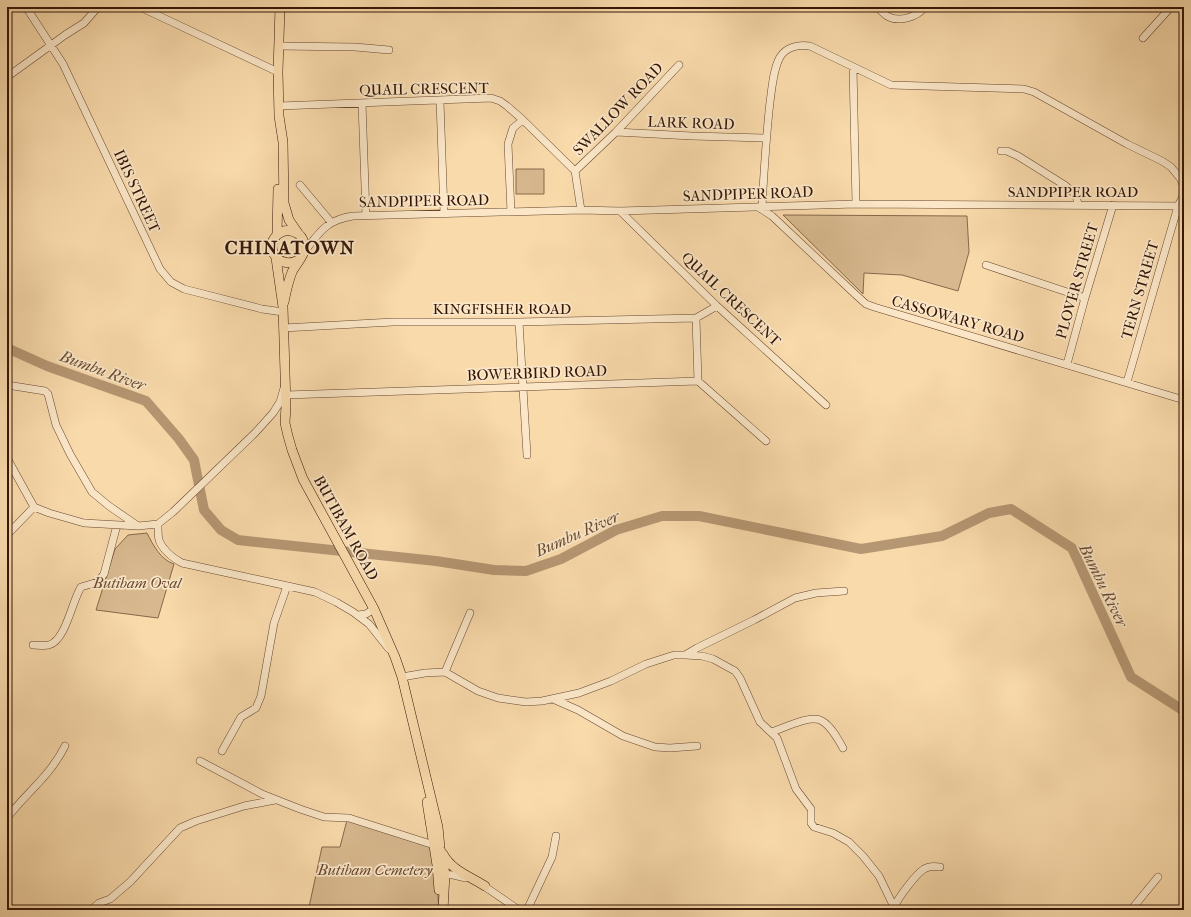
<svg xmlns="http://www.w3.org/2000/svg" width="1191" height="917" font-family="'IM FELL French Canon',serif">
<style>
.green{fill:#d8b98f;stroke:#86684b}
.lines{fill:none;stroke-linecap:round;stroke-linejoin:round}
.river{stroke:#b69773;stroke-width:10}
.minor-casing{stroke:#654730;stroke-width:8}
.major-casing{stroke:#341607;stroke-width:10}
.minor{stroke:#fbe7c8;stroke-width:7}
.major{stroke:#f9daab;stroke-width:9}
.labels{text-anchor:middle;stroke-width:3.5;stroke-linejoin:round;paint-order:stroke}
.street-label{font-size:15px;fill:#341607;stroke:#fbe7c8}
.park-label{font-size:15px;font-style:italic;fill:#654730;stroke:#fbe7c8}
.water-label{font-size:16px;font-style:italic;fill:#684a32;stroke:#fbe7c8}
.district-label{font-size:19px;font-weight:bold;letter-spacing:1px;fill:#341607;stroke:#fbe7c8}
</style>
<rect width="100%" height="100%" fill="#f9daab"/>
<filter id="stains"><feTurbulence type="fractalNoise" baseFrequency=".005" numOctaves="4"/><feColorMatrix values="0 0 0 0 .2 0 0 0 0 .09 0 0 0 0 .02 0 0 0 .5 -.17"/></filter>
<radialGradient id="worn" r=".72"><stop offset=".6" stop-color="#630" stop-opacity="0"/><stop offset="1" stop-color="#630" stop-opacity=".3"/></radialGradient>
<path class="green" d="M516,169h28v25h-28z
M783,215l184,1 2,36 -11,39 -56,-16 -38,-2 -1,21z
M147,533c6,12 14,27 27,31l-16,54 -62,-8 19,-61 13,-14z
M347,820l87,25 5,65h-125l-5,-3 13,-60h18z"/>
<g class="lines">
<path class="river" d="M7,348l40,18 99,35 33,38 15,21 10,50 17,20 17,10 198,21 58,9 32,1 35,-12 55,-29 46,-14h37l162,33 81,-13 47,-23 22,-4 61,39 59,129 53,34"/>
<g class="minor-casing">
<path id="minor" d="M26,7l37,57 97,205 11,13 13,7 78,20 21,3
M140,7l138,65
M877,7c3,3 6,6 10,9 12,7 30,1 38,-9
M1143,38l28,-31
M279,46l76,1 34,3
M853,67l3,137
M7,77l58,-42 19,-12 14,-16
M440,101l4,112
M362,103l4,112
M279,106l212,-8 9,3 7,5 16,14 52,51 6,39
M616,132l76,4 73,2
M1001,151h6l11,5 48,30 10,9 2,10
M575,171l41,-39 63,-67
M300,185l31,37
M762,206c2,-35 4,-69 8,-104 2,-14 3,-32 10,-45 6,-10 19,-13 30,-11l81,39 133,4 10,3 93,52 35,17 9,6 9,11 4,9
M758,207l14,9 84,79 10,9 8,3 310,93
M620,211l97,95 109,99
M511,212l-3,-68 5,-16 10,-8
M304,252c16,-20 22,-32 49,-36l228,-6 39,1 236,-7 328,2
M986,265l99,33
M696,318l2,63
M519,322l8,133
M283,328l110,-6h126l177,-4 21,-12
M1067,364l18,-66 28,-93
M1127,382l51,-176 6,-12
M7,385l38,6 3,3 8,31 14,29 22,38 17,14 29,20
M286,395l412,-14 68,60
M7,458l27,49 15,6 35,10 54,3 20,-2 15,-12 82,-79 18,-20 7,-11 4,-14
M158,524c0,5 0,12 1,16 4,11 14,18 23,23l133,29 21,10 17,10 16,12 20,25
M7,535l27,-28
M358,615l8,-1 8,-5
M33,645c4,0 11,1 16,0 17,-5 23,-44 32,-58l17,-5 6,-8 13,-49
M685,655l17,1 11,3 22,12 5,7 20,44 17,16 19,51 15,20v14l3,4 19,6 16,9 14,14 16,20 15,31 -1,3
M445,672l25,-59
M402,677l23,-4 20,-1 33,19 20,7 28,4 16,-1 37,-8 32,-12 35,-17 28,-9h11l12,-7 57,-28 41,-22 21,-5 28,-2
M553,699l25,11 45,26 32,11 15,1 27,-2
M772,732c12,-4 38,-18 50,-11 9,5 16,18 21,27
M222,751l19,-34 15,-9 5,-12 13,-73 13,-37
M200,761l62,33 38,15 24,8 25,1 85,27
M7,818c20,-26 43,-42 58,-72
M441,874l12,1 13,3
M481,884l38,26
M894,907c5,-10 21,-32 30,-38 5,-3 10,-3 16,-2
M91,910l8,-7 11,-4 20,-17 50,-54 16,-7 48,-15 31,-6
M527,910l25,-53 4,-21
M1131,910l27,-33"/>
</g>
<g class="major-casing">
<path id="major" d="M280,7l-2,65 1,44 4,26 1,61 5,17 9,13
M277,235l1,-46
M276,258l7,49 3,99 -1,17 3,13 4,14 11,29 71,130 21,48 7,20 36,150 2,21 5,26 -2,36
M284,302c2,-10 4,-20 8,-30 5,-10 17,-20 11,-32 -2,-5 -7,-8 -12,-9 -5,-1 -10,0 -14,4 -14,13 3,37 23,24
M427,802l10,63 2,25
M443,854c8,16 28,23 42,32"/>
</g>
<use href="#minor" class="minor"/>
<use href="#major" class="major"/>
</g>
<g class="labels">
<g class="street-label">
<text transform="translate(424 89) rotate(-1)" y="5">QUAIL CRESCENT</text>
<text transform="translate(618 109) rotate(-46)" y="5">SWALLOW ROAD</text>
<text transform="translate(691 123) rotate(2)" y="5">LARK ROAD</text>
<text transform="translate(137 191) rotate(65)" y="5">IBIS STREET</text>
<text x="1073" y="197">SANDPIPER ROAD</text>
<text transform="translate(748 194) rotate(-2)" y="5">SANDPIPER ROAD</text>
<text transform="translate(424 201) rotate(-1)" y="5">SANDPIPER ROAD</text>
<text transform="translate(1077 281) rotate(-74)" y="5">PLOVER STREET</text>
<text transform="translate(1140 290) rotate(-74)" y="5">TERN STREET</text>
<text transform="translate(731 299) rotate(43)" y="5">QUAIL CRESCENT</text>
<text x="502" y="314">KINGFISHER ROAD</text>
<text transform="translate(958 319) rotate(16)" y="5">CASSOWARY ROAD</text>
<text transform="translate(537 373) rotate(-2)" y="5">BOWERBIRD ROAD</text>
<text transform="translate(346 528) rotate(61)" y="5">BUTIBAM ROAD</text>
</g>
<g class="park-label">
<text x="137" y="588">Butibam Oval</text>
<text x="375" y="875">Butibam Cemetery</text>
</g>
<g class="water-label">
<text transform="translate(103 370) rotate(20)" y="6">Bumbu River</text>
<text transform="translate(577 533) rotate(-24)" y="6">Bumbu River</text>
<text transform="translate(1104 585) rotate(64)" y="6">Bumbu River</text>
</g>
<g class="district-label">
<text x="290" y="254">CHINATOWN</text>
</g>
</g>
<rect width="1191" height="917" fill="none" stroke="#f9daab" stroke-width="24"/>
<rect x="8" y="8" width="1175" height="901" fill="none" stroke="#341607" stroke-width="2"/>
<rect x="12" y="12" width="1167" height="893" fill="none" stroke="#341607"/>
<rect width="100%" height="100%" filter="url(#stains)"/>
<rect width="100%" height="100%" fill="url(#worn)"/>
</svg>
